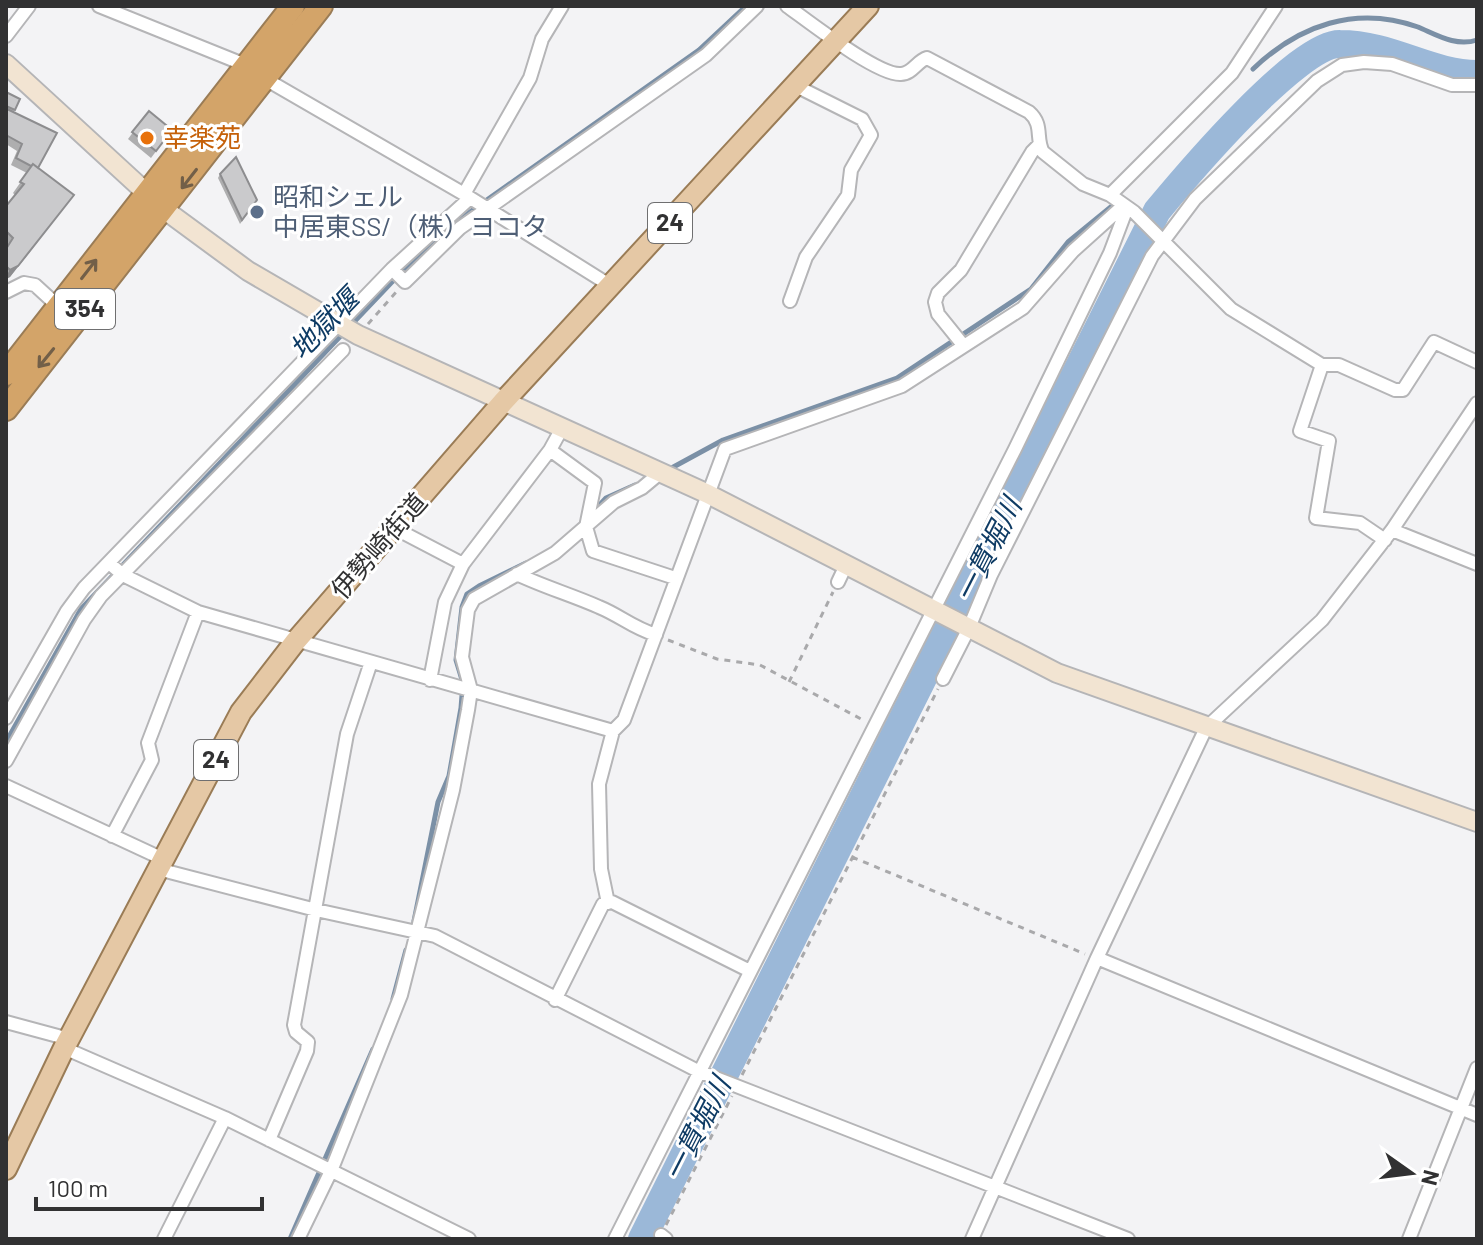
<svg xmlns="http://www.w3.org/2000/svg" width="1483" height="1245" font-family="Barlow,'Noto Sans JP',sans-serif">
<style>
.lines{fill:none;stroke-linecap:round;stroke-linejoin:round}
.stream{stroke:#7b90a6;stroke-width:5}
.river{stroke:#9bb8d8;stroke-width:28}
.street-casing{stroke:#b5b5b7;stroke-width:16}
.secondary-casing{stroke:#b5b5b7;stroke-width:22}
.primary-casing{stroke:#9a7c56;stroke-width:24}
.highway-casing{stroke:#9a7c56;stroke-width:26}
.path{stroke:#a9a9ab;stroke-width:3;stroke-dasharray:6 6;stroke-linecap:butt}
.street{stroke:#fff;stroke-width:12}
.secondary{stroke:#f2e4d2;stroke-width:18}
.primary{stroke:#e5c8a5;stroke-width:20}
.highway{stroke:#d3a469;stroke-width:22}
.wall{fill:#aeaeaf}
.shaded-wall{fill:#8d8d8f}
.building{fill:#cacacc;stroke:#8d8d8f;stroke-width:2}
.oneway{stroke:#725f48}
.food-dot{fill:#e8710a;stroke:#fff;stroke-width:3}
.service-dot{fill:#5c6f8a;stroke:#fff;stroke-width:3}
.labels{text-anchor:middle;stroke-width:6;stroke-linejoin:round;paint-order:stroke}
.shield{fill:#fff;stroke:#6f6f70;stroke-width:2}
.shield-label{font-size:24px;font-weight:bold;fill:#313132}
.food-label{font-size:26px;fill:#c56008;stroke:#fff;text-anchor:start}
.service-label{font-size:26px;fill:#4e5e75;stroke:#fff;text-anchor:start}
.street-label{font-size:26px;fill:#313132;stroke:#fff}
.water-label{font-size:28px;font-style:italic;fill:#0e3b64;stroke:#fff}
</style>
<rect width="100%" height="100%" fill="#f3f3f5"/>
<g class="lines">
<path class="stream" d="M1253,69c46,-44 103,-64 165,-42 19,8 38,20 59,13
M666,471l57,-31 174,-62 134,-89 37,-47 44,-36
M594,511l12,-13 29,-13
M6,742l75,-133 310,-326 62,-59 246,-174 47,-44
M414,921l24,-119 11,-26 12,-68 2,-25 -7,-23 6,-53 5,-13 12,-8 47,-23
M393,999l13,-49
M290,1239l83,-190"/>
<path class="river" d="M642,1239l515,-1028c29,-35 141,-168 183,-167 51,0 91,30 137,30"/>
<g class="street-casing">
<path id="street" d="M99,6l149,60
M787,6c21,15 91,70 114,68 11,0 16,-13 26,-16l102,54c15,13 6,26 14,40l40,32 27,11 24,17 97,97 91,56h17l56,25h8l31,-48 43,20
M6,36l23,-30
M267,80l197,114 147,92
M464,194l66,-116 12,-39 20,-33
M1110,195l122,-122 44,-67
M392,269l13,13 55,-54 246,-173 51,-49
M6,292l18,-9 11,2 24,22
M790,301l16,-44 42,-62 3,-25 20,-35 -9,-16 -66,-33
M963,345l-25,-31 -3,-12 3,-9 23,-23 71,-118 7,-7
M1322,365l-22,66 29,10 -13,77 44,5 25,17
M550,450l45,33 -9,44 7,24 82,27
M396,529l67,35
M1392,530l85,34
M109,563l14,12 75,37 415,119 11,-11 101,-271 177,-63 121,-78 50,-57 50,-45
M517,574c27,13 55,21 82,33 22,9 32,20 57,28
M838,582l9,-19
M943,679l25,-49 23,-55 161,-319 43,-57 122,-118 25,-16 22,-3 28,2 60,21h25
M430,680l15,-78 18,-38 87,-114 11,-20
M6,718l61,-107 17,-23 308,-319 78,-71
M6,761l78,-141 17,-24 242,-246
M6,786l157,73
M112,836l40,-76 -4,-17 50,-131
M158,869l158,41 119,26 263,135 430,168
M608,903l-7,-34 -2,-85 14,-53
M1097,958l380,157
M555,1000l48,-96 9,-2 138,69
M6,1022l63,17
M64,1048l161,70 244,121
M269,1140l38,-89 1,-9 -12,-10 -2,-7 53,-291 24,-72
M661,1235l5,4
M164,1239l61,-121
M298,1239l33,-68 70,-176 52,-205 15,-80 3,-20 -9,-33 6,-47 6,-11 81,-46 59,-51 28,-14 18,-15
M615,1239l400,-790 95,-196 17,-45
M972,1239l125,-281 109,-230 116,-108 70,-90 85,-127
M1409,1239l68,-171"/>
</g>
<g class="secondary-casing">
<path id="secondary" d="M6,64l159,146 83,61 110,64 350,159 349,179 420,149"/>
</g>
<g class="primary-casing">
<path id="primary" d="M6,1169l58,-121 177,-336 54,-70 208,-240 365,-396"/>
</g>
<g class="highway-casing">
<path id="highway" d="M6,374l287,-368
M6,409l315,-403"/>
</g>
<path class="path" d="M368,324l29,-33
M668,640l49,19 43,6 103,55
M789,682l44,-90
M852,857l233,97
M742,1075l196,-386
M666,1225l66,-129"/>
<use href="#street" class="street"/>
<use href="#secondary" class="secondary"/>
<use href="#primary" class="primary"/>
<use href="#highway" class="highway"/>
</g>
<path class="wall" d="M6,92l14,7 -6,13 24,56 36,27 -64,82 -4,2v-73l9,-11 -2,-2 14,-20 -16,-8 6,-14 -11,-7z
M149,111l23,19 -21,28 -23,-19z
M220,174l37,26 -17,24 -22,-46z"/>
<path class="shaded-wall" d="M74,195l-64,82 -4,2v-3l4,-6z"/>
<path class="building" d="M6,92l14,7 -5,11 -9,-4z
M7,109l50,24 -19,35 -5,-4 -2,2 -15,-8 6,-14 -16,-9v-24z
M149,111l23,19 -16,21 -24,-19z
M236,157l21,43 -15,20 -22,-46z
M33,164l41,31 -56,71 -8,4 -4,-4v-17l7,-11 -7,-7v-25l18,-22 -4,-2z"/>
<defs><path id="oneway-shaft" d="M-6 0H5M1.5-3L5.5 0L1.5 3" fill="none" stroke-width="1.6" stroke-linecap="round" stroke-linejoin="round" transform="scale(2)"/></defs>
<g class="oneway">
<use href="#oneway-shaft" transform="translate(189 179) rotate(128)"/>
<use href="#oneway-shaft" transform="translate(89 269) rotate(-52)"/>
<use href="#oneway-shaft" transform="translate(46 358) rotate(129)"/>
</g>
<circle class="food-dot" cx="147" cy="138" r="8"/>
<circle class="service-dot" cx="257" cy="212" r="8"/>
<g class="labels">
<g class="shield">
<rect x="648" y="203" width="44" height="40" rx="6"/>
<rect x="55" y="289" width="60" height="40" rx="6"/>
<rect x="194" y="740" width="44" height="40" rx="6"/>
</g>
<g class="shield-label">
<text x="670" y="231">24</text>
<text x="85" y="317">354</text>
<text x="216" y="768">24</text>
</g>
<g class="food-label">
<text x="163" y="147">幸楽苑</text>
</g>
<g class="service-label">
<text x="273" y="206">昭和シェル<tspan x="273" dy="30">中居東SS/（株）ヨコタ</tspan></text>
</g>
<g class="street-label">
<text transform="translate(379 546) rotate(-49)" y="9">伊勢崎街道</text>
</g>
<g class="water-label">
<text transform="translate(324 324) rotate(-46)" y="10">地獄堰</text>
<text transform="translate(988 550) rotate(-63)" y="10">一貫堀川</text>
<text transform="translate(697 1129) rotate(-63)" y="10">一貫堀川</text>
</g>
</g>
<rect width="1483" height="1245" fill="none" stroke="#313132" stroke-width="16"/>
<g transform="translate(1411 1173) rotate(104)" stroke="#ffffff" stroke-width="6" paint-order="stroke">
<path d="M0-6L14 30L0 20L-14 30Z" fill="#313132"/>
<text y="-12" font-size="22" font-weight="bold" text-anchor="middle" fill="#313132">N</text>
</g>
<path d="M36 1197v12h226v-12" fill="none" stroke="#313132" stroke-width="4"/>
<text x="48" y="1197" font-size="24" fill="#313132" stroke="#ffffff" stroke-width="6" paint-order="stroke">100 m</text>
</svg>
